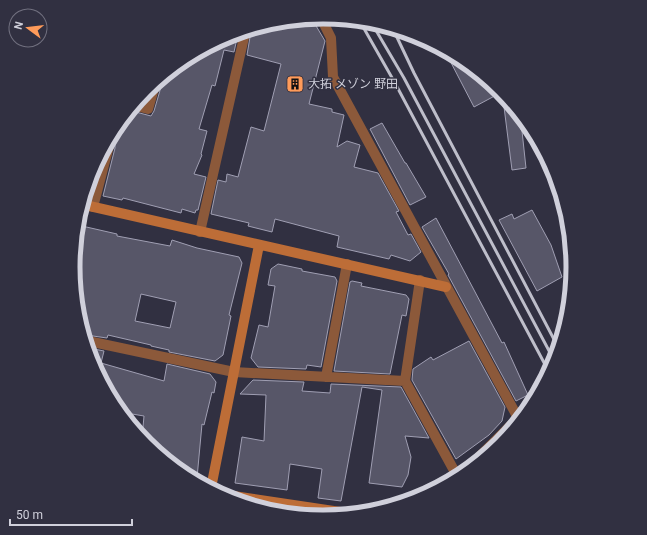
<svg xmlns="http://www.w3.org/2000/svg" width="647" height="535" font-family="Roboto,'Noto Sans JP',sans-serif">
<style>
.building{fill:#575668;stroke:#a09fb3;fill-rule:evenodd}
.lines{fill:none;stroke-linecap:round;stroke-linejoin:round}
.street{stroke:#8c593a;stroke-width:10}
.secondary{stroke:#bd6d37;stroke-width:10}
.rail{stroke:#bebeca;stroke-width:3}
.labels{text-anchor:middle;stroke-width:3;stroke-linejoin:round;paint-order:stroke}
.poi-label{font-size:12px;fill:#d0d0db;stroke:#313041;text-anchor:start}
.rim{fill:none;stroke:#d0d0db;stroke-width:5}
</style>
<rect width="100%" height="100%" fill="#313041"/>
<path class="building" d="M312,19l13,22 -16,63 23,5v3l12,3 -7,32 10,-6 13,4 -6,22 24,6 21,38 -3,1 12,23 3,-1 10,18 -11,9 -19,-6 -2,4 -52,-12 2,-11 -64,-17 -3,13 -24,-6 1,-3 -38,-9 7,-34 8,2 1,-8 11,3 13,-50 13,4 17,-67 -34,-9 4,-24z
M238,34l-4,18 -10,-2 -9,36 -3,-1 -13,44 8,2 -6,23 1,1 -8,19 12,3 -8,33h-2l-1,3 -13,-4 -1,4 -58,-15 -1,2 -19,-4 12,-48v-4l-2,-3 19,-30 19,5 3,-5 7,-24 -1,-6 68,-45z
M447,55l54,36 1,1 -28,15z
M503,99l19,32 4,37 -14,2z
M382,123l23,40h1l20,34 -16,8 -40,-76z
M532,210l19,35 11,32 -25,14 -38,-71 13,-6 2,5z
M436,218l66,125 2,-1 24,53 -12,6 -68,-126 1,-1 -27,-47z
M82,226l35,8v2l53,10 2,-6 25,8 42,9 3,6 -13,52 2,1 -8,39 -8,6 -46,-9v-2l-18,-4v-1l-43,-10 -1,3 -21,-3 -11,-60 4,-22 -2,-1zM141,294l35,8 -6,26 -35,-7z
M278,264l24,5v2l33,6 2,4 -16,86 -14,-2 -1,4 -48,-2 -7,-9 8,-33 9,2 7,-41 -7,-1 3,-16z
M352,281l10,2 -1,3 45,9 3,4 -3,17 -4,-1 -12,59 -56,-3 16,-89z
M469,341l36,66 -3,14 -13,14 -33,24 -44,-79 1,-11 18,-12 2,3z
M89,348l15,3 -3,12 63,18 3,-17 43,10 6,8 -2,11 -2,-1 -8,33 -2,-1 -5,54 -51,-34 -4,-6 2,-22 -12,-2 -8,-4 -32,-47z
M253,380l51,2 -2,9 28,2 1,-9 70,3 28,51 -24,-2 6,21 -3,18 -6,12 -33,-4 13,-93 -20,-3 -21,114 -23,-3 4,-29 -32,-5 -3,26 -52,-7 7,-46 22,4 2,-46 -26,-1z"/>
<g class="lines">
<path class="street" d="M321,18l10,20 2,39 185,341
M136,106l12,3 7,-24
M93,207l16,-61
M200,232l45,-199
M420,280l-15,101 51,93
M88,341l146,31 171,9
M326,377l21,-113
M474,462l46,-46"/>
<path class="secondary" d="M85,205l361,82
M518,418v1
M211,488l48,-243
M220,494l127,19"/>
<path class="rail" d="M362,25l33,58 154,289
M374,27l30,51 151,284
M394,31l20,42 144,274"/>
</g>
<defs>
<g id="building-square" transform="scale(0.9)"><rect x="-9" y="-9" width="18" height="18" rx="4" fill="#ff9b5a" stroke="#313041"/><path d="M-4-6H4V6H1V3H-1V6H-4ZM-2.5-4.3h1.7v1.8h-1.7ZM.8-4.3h1.7v1.8H.8ZM-2.5-1h1.7V.8h-1.7ZM.8-1h1.7V.8H.8Z" fill="#111"/></g>
</defs>
<g fill-rule="evenodd">
<use href="#building-square" x="295" y="84"/>
</g>
<g class="labels">
<g class="poi-label">
<text x="308" y="88">大拓 メゾン 野田</text>
</g>
</g>
<path d="M0 0H647V535H0ZM80 267a243 243 0 1 1 486 0a243 243 0 1 1-486 0Z" fill="#313041" fill-rule="evenodd"/>
<path class="rim" d="M80 267a243 243 0 1 1 486 0a243 243 0 1 1-486 0Z"/>
<g transform="translate(28 28) rotate(285)"><circle r="19" fill="#313041" stroke="#71707f"/>
<path d="M0-3L7 15L0 10L-7 15Z" fill="#ff9b5a"/>
<text y="-6" font-size="11" font-weight="bold" text-anchor="middle" fill="#d0d0db">N</text>
</g>
<path d="M10 519v6h122v-6" fill="none" stroke="#d0d0db" stroke-width="2"/>
<text x="16" y="519" font-size="12" fill="#d0d0db" stroke="#313041" stroke-width="3" paint-order="stroke">50 m</text>
</svg>
